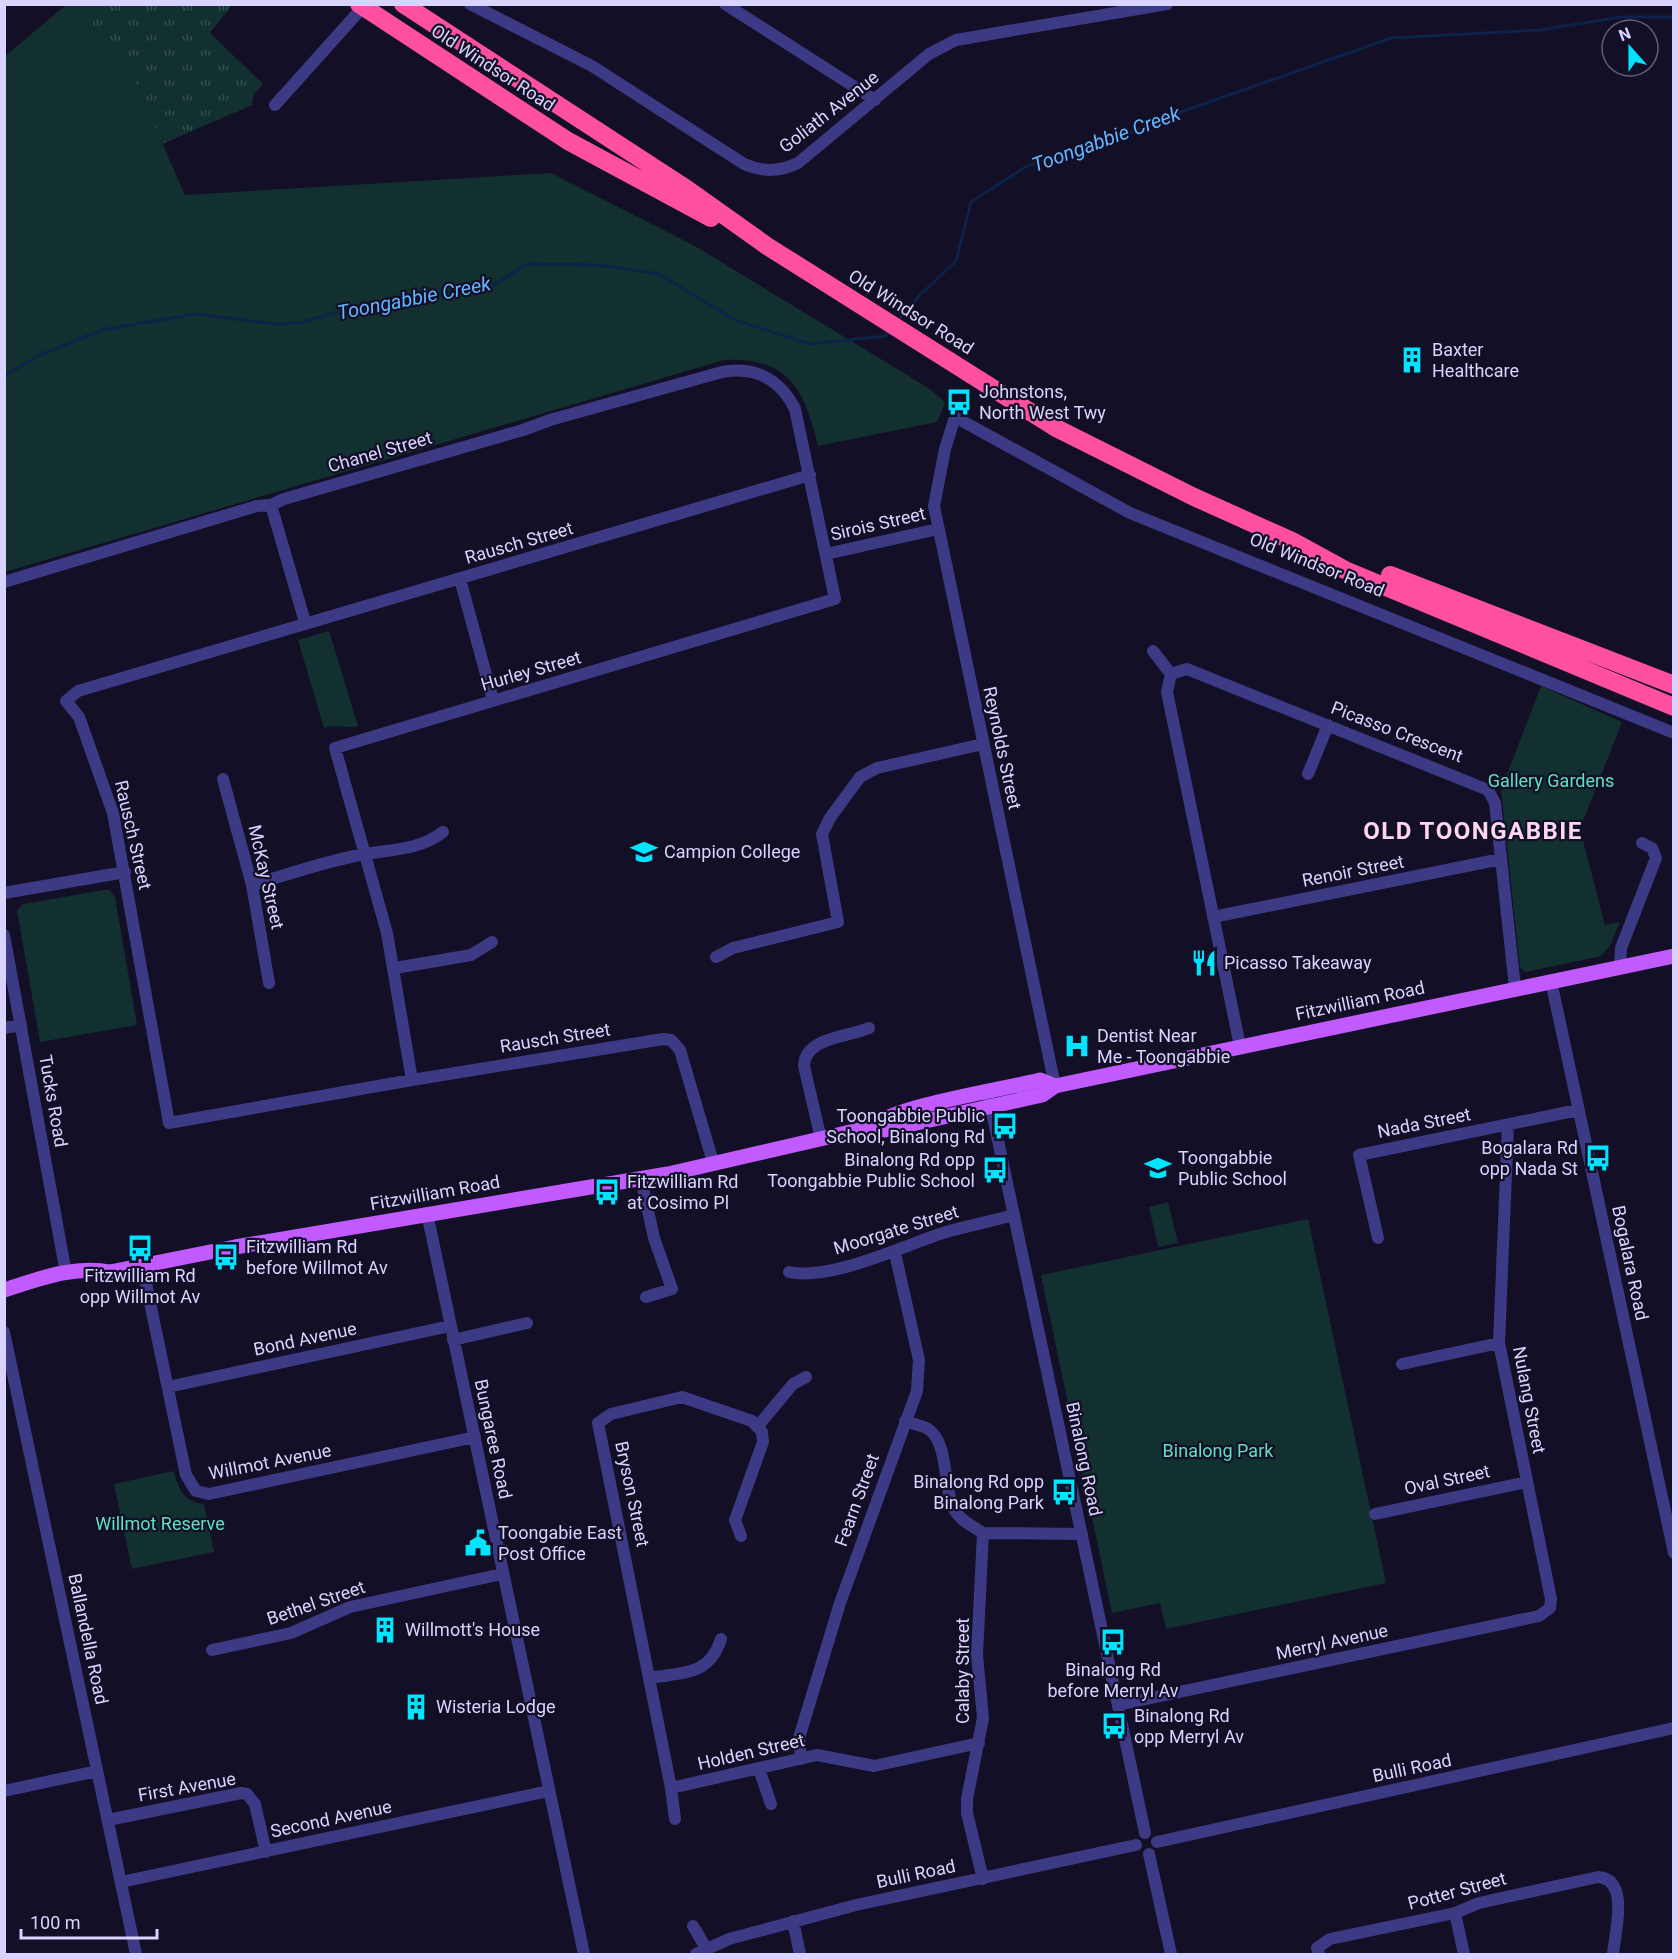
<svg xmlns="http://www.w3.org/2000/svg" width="1678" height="1959" font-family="Roboto,sans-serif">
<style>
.grass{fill:url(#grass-tufts)}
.park{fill:#12302f}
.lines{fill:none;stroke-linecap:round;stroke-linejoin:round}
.stream{stroke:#0c2248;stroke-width:3}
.minor{stroke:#3d3a85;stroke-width:12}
.major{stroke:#c25bff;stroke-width:15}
.highway{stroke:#ff4fa3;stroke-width:18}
.labels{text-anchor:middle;stroke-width:4.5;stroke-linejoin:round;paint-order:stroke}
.street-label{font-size:18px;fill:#d9d4ff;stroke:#130f26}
.poi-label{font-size:18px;fill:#d9d4ff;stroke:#130f26;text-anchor:start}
.park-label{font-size:18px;fill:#5fe0c0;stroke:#130f26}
.water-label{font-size:20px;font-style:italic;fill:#62b6ff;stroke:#130f26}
.district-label{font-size:24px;font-weight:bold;letter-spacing:1.5px;fill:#ffd6f0;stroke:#130f26}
</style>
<defs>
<pattern id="grass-tufts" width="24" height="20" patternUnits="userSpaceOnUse" patternTransform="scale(1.5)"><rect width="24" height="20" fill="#12302f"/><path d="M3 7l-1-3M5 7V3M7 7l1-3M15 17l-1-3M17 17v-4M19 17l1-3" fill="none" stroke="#344d4e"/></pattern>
</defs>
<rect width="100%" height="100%" fill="#130f26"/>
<path class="grass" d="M90,5h142l-22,28 53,51 -9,10 -2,11 -90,39 -26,-61 -42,-50z"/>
<path class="park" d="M66,5h24l4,28 42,50 49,112 366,-22 144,73 235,143 15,13 -8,20 -119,24c-13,-56 -29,-89 -94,-86l-719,212v-516z
M329,631l29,95c-12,3 -22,-2 -34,2l-26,-88z
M1541,686l81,36 -42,107 25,96 15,-3 -10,24 -9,10 -75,16 -6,-4 -19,-178z
M104,890h5l6,7 22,128 -97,17 -23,-132 6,-6z
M1168,1202l10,41 -20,4 -9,-40z
M1308,1219l78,364 -220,46 -6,-26 -48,10 -71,-338z
M174,1471c4,18 10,31 30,33l10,48 -82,17 -18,-85z"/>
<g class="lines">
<path class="stream" d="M898,321l22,-26 36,-34 15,-59 56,-36 74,-21 74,-31 216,-76 149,-8 81,-13h53
M4,376l36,-21 62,-25 93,-16 82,10 23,-1 37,-11 158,-28 32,-20 71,1 61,9 76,46 75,24 75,-8 5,-6"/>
<path class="minor" d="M470,4l122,62 152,98c19,8 35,8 54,-1l131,-109 27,-14 211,-36
M725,4l150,96
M275,105l88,-98
M271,505l34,117
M826,554l112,-25
M460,579l33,121
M4,582l253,-76 14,-1 13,-6 239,-69 27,-10 172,-48c33,-6 58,7 73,37l40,190 -500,149 52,185 25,147
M1153,651l18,23
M1308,774l20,-49
M223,779l29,106 17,98
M252,885c34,-10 68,-22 103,-29 31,-7 62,-4 88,-24
M4,893l121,-21
M1213,917l288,-58
M4,935l62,338
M716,957l17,-9 105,-26 -16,-88 8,-16 30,-41 17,-9 106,-24
M1620,967l1,-19 35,-90 -4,-10 -10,-5
M395,968l76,-13 21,-13
M1551,981l123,572
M4,1028l17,-3
M1240,1046l-73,-354 4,-18 16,-5 301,121 7,13 20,185
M1055,1086l-121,-580 11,-57 10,-32 175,96 544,220
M989,1098l156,735
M821,1139l-17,-73c1,-29 42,-28 65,-38
M713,1162l-33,-112 -9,-10 -8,-1 -251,41 -243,43 -56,-310 -34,-96 -13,-16 12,-10 732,-216
M641,1179l13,59 18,51 -26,8
M427,1213l157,741
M1378,1238l-19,-83 219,-45
M142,1264l44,211 10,16 13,3 266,-57
M789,1272c43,9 115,-27 157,-40 22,-6 45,-11 68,-17
M4,1332l132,622
M453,1340l74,-17
M1402,1364l97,-21
M168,1387l282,-61
M905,1421c7,3 16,4 23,8 21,13 15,60 26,80 6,11 19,18 29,24l99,1
M758,1426l35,-42 13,-7
M1375,1514l152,-32
M212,1650l79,-17 59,-26 152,-33
M650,1678c34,-6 59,-2 71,-39
M1118,1705l421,-89 11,-8 1,-9 -52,-256 9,-218
M801,1759l-2,-21 41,-135 77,-212 2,-31 -24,-107
M759,1769l12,35
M671,1788l146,-33 57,11 105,-23
M4,1791l93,-20
M675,1819l-4,-31 -73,-365 13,-9 71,-17 70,24 10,11 1,10 -28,78 6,16
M108,1820l133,-27 6,1 8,10 11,48
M1157,1842l517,-114
M1149,1854l22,100
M983,1879l-16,-66v-14l16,-81 -6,-63 6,-122
M121,1882l428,-91
M1455,1913l9,41
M793,1921l7,33
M693,1926l13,22
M696,1954l33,-15 127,-34 280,-60
M1319,1954l-2,-6 13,-9 125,-26 24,-10 119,-26c32,2 17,55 15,77"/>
<path class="major" d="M872,1127c21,-21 133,-38 168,-47l15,6
M4,1290c35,-11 70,-25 106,-18l125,-25 433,-73 204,-47 13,3 157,-35 13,-9 619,-130"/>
<path class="highway" d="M359,4l209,137 143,77
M403,4l284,185 80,57 289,182 138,69 98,44 53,29 329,137
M1390,575l284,110"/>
</g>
<defs>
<g id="building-bare" transform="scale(2.07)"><path d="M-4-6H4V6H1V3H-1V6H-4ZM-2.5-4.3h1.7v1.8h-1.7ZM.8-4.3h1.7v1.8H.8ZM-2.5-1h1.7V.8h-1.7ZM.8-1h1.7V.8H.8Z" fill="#00e5ff" stroke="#130f26" stroke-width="2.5" paint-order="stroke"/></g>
<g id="bus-bare" transform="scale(2.07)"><path d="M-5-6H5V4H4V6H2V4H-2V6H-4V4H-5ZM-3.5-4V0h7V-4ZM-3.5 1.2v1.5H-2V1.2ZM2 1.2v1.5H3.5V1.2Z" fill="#00e5ff" stroke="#130f26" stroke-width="2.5" paint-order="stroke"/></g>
<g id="school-bare" transform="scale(2.07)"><path d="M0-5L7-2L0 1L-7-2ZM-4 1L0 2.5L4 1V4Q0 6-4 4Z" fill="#00e5ff" stroke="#130f26" stroke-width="2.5" paint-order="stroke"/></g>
<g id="restaurant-bare" transform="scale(2.07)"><path d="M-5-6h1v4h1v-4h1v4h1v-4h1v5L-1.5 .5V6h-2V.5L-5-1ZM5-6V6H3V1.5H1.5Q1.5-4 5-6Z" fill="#00e5ff" stroke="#130f26" stroke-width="2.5" paint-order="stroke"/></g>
<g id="hospital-bare" transform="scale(2.07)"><path d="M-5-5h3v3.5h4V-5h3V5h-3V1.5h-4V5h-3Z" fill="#00e5ff" stroke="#130f26" stroke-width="2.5" paint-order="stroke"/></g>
<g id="civic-bare" transform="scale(2.07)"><path d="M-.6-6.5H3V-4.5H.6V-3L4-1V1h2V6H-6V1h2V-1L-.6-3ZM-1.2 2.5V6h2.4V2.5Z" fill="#00e5ff" stroke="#130f26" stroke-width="2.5" paint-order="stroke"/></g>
</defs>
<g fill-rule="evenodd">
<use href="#building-bare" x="1412" y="360"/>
<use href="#bus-bare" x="959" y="402"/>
<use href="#school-bare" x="644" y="852"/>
<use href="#restaurant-bare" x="1204" y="963"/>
<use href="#hospital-bare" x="1077" y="1046"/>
<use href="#bus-bare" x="1005" y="1126"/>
<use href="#bus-bare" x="1598" y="1158"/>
<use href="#school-bare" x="1158" y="1168"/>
<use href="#bus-bare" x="995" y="1170"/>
<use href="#bus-bare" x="607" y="1192"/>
<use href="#bus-bare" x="140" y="1248"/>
<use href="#bus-bare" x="226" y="1257"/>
<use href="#bus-bare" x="1064" y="1492"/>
<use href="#civic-bare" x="478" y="1543"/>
<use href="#building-bare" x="385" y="1630"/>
<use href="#bus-bare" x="1113" y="1642"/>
<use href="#building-bare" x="416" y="1707"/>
<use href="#bus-bare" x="1114" y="1726"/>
</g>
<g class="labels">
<g class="street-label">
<text transform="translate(493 68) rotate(33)" y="6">Old Windsor Road</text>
<text transform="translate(829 112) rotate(-38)" y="6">Goliath Avenue</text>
<text transform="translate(911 312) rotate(32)" y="6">Old Windsor Road</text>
<text transform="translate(380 452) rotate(-16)" y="6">Chanel Street</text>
<text transform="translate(878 524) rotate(-13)" y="6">Sirois Street</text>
<text transform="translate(519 543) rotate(-16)" y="6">Rausch Street</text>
<text transform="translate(1317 565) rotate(22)" y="6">Old Windsor Road</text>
<text transform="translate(531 671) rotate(-16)" y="6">Hurley Street</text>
<text transform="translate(1397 732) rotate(21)" y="6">Picasso Crescent</text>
<text transform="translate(1002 748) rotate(78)" y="6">Reynolds Street</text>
<text transform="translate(133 835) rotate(77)" y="6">Rausch Street</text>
<text transform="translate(1353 871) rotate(-11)" y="6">Renoir Street</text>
<text transform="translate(266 877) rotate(77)" y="6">McKay Street</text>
<text transform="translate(1360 1001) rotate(-12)" y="6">Fitzwilliam Road</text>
<text transform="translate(555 1038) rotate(-9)" y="6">Rausch Street</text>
<text transform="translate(53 1101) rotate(80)" y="6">Tucks Road</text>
<text transform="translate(1424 1123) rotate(-11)" y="6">Nada Street</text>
<text transform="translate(435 1193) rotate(-10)" y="6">Fitzwilliam Road</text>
<text transform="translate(896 1230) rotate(-17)" y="6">Moorgate Street</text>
<text transform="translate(1630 1263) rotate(78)" y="6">Bogalara Road</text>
<text transform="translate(305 1339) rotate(-12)" y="6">Bond Avenue</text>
<text transform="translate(1529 1400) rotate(79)" y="6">Nulang Street</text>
<text transform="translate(493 1439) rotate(78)" y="6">Bungaree Road</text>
<text transform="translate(1084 1459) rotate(78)" y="6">Binalong Road</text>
<text transform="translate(270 1462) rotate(-11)" y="6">Willmot Avenue</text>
<text transform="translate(1447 1480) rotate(-12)" y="6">Oval Street</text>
<text transform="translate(632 1494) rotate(78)" y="6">Bryson Street</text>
<text transform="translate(857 1500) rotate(-70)" y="6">Fearn Street</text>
<text transform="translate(316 1603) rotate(-19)" y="6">Bethel Street</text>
<text transform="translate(88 1639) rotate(78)" y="6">Ballandella Road</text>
<text transform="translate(1332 1642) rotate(-12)" y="6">Merryl Avenue</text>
<text transform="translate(963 1671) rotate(-90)" y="6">Calaby Street</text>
<text transform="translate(751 1752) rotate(-13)" y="6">Holden Street</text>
<text transform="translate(1412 1768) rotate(-12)" y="6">Bulli Road</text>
<text transform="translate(187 1787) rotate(-10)" y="6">First Avenue</text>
<text transform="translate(331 1819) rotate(-12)" y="6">Second Avenue</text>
<text transform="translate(916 1874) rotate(-12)" y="6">Bulli Road</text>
<text transform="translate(1457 1891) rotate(-15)" y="6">Potter Street</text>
</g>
<g class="poi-label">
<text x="1432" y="356">Baxter<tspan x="1432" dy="21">Healthcare</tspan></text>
<text x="979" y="398">Johnstons,<tspan x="979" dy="21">North West Twy</tspan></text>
<text x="664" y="858">Campion College</text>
<text x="1224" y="969">Picasso Takeaway</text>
<text x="1097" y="1042">Dentist Near<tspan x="1097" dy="21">Me - Toongabbie</tspan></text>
<text x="985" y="1122" text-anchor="end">Toongabbie Public<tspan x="985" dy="21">School, Binalong Rd</tspan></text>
<text x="1578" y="1154" text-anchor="end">Bogalara Rd<tspan x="1578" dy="21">opp Nada St</tspan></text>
<text x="1178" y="1164">Toongabbie<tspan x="1178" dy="21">Public School</tspan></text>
<text x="975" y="1166" text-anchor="end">Binalong Rd opp<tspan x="975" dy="21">Toongabbie Public School</tspan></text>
<text x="627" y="1188">Fitzwilliam Rd<tspan x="627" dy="21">at Cosimo Pl</tspan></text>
<text x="246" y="1253">Fitzwilliam Rd<tspan x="246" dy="21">before Willmot Av</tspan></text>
<text x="140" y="1282" text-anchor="middle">Fitzwilliam Rd<tspan x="140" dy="21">opp Willmot Av</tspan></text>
<text x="1044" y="1488" text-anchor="end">Binalong Rd opp<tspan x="1044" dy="21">Binalong Park</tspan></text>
<text x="498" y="1539">Toongabie East<tspan x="498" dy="21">Post Office</tspan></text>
<text x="405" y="1636">Willmott's House</text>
<text x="1113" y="1676" text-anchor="middle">Binalong Rd<tspan x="1113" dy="21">before Merryl Av</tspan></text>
<text x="436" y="1713">Wisteria Lodge</text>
<text x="1134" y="1722">Binalong Rd<tspan x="1134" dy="21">opp Merryl Av</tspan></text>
</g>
<g class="park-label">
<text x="1551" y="787">Gallery Gardens</text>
<text x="1218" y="1457">Binalong Park</text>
<text x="160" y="1530">Willmot Reserve</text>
</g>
<g class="water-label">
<text transform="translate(1106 139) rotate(-20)" y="7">Toongabbie Creek</text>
<text transform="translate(414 298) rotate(-11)" y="7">Toongabbie Creek</text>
</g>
<g class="district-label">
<text x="1473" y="839">OLD TOONGABBIE</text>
</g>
</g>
<rect width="1678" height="1959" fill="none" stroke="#d9d4ff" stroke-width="12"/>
<g transform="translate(1630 48) rotate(339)"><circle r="28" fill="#130f26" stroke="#625e7d" stroke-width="1.5"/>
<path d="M0-4.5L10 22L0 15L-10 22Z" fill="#00e5ff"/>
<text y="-9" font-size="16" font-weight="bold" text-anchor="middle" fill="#d9d4ff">N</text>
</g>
<path d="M21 1929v9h136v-9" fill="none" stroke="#d9d4ff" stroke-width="3"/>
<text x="30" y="1929" font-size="18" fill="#d9d4ff" stroke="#130f26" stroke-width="4.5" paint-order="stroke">100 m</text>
</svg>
